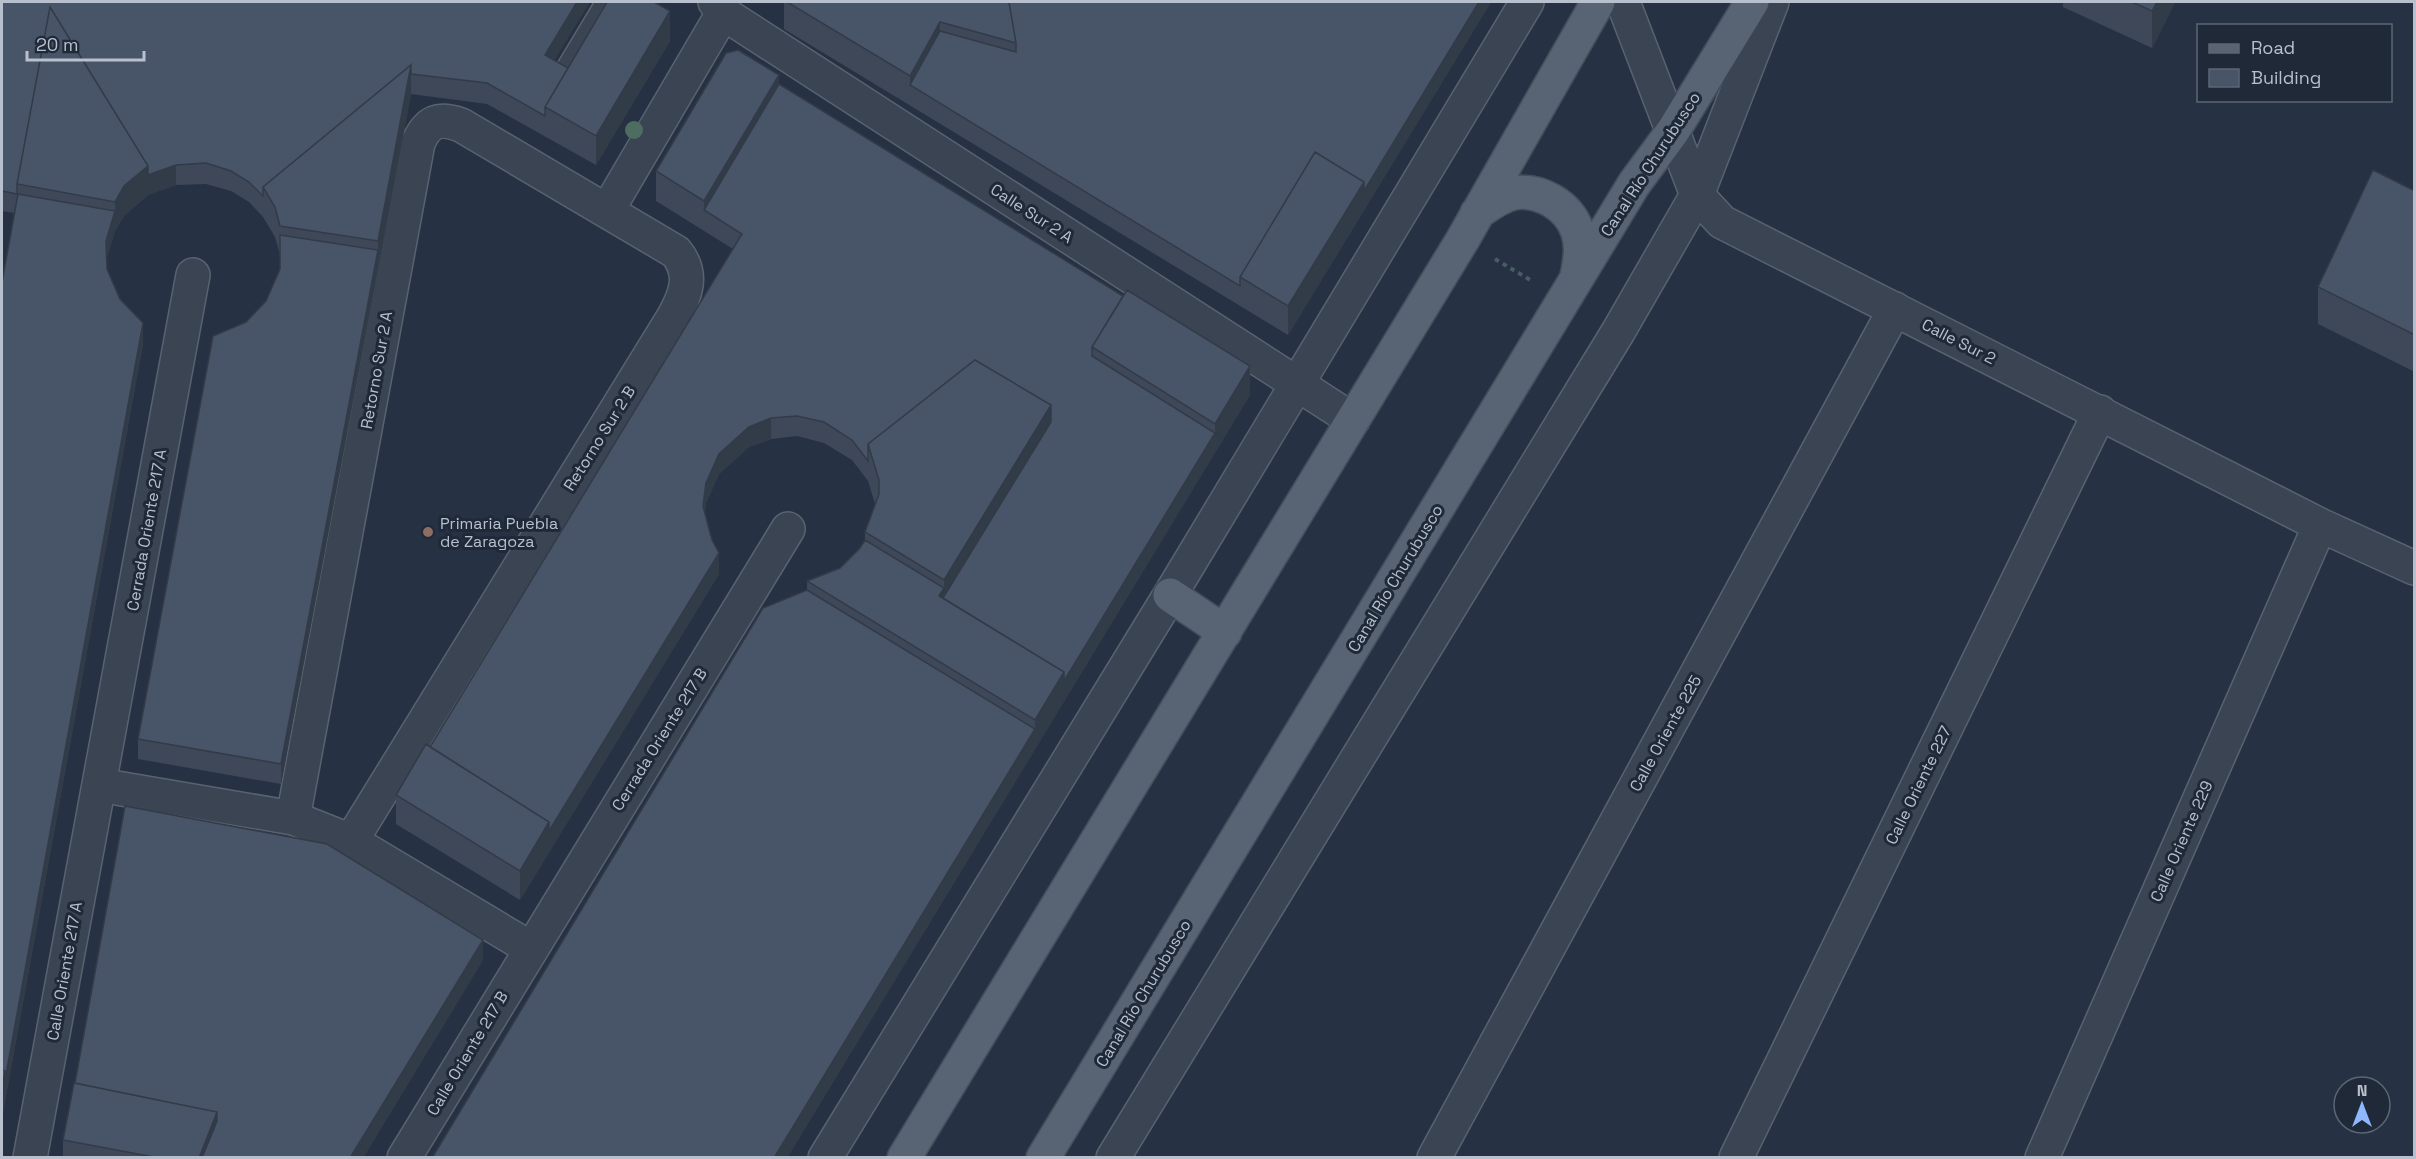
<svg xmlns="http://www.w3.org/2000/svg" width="2416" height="1159" font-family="'Space Grotesk',sans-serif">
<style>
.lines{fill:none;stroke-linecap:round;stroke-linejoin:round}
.service-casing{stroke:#596270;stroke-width:24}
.minor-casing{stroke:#596270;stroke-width:36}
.tertiary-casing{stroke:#596270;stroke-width:36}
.primary-casing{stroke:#444d5c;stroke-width:36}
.path{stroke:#465e61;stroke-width:4;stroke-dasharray:4.5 4.5;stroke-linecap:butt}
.service{stroke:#3a4453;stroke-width:21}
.minor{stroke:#3a4453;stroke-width:33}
.tertiary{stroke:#3a4453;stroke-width:33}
.primary{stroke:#586373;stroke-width:33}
.tree{fill:#4e6d61}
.wall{fill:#3e4859}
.shaded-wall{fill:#323b48}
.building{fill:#485467;stroke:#323b48;stroke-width:1.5}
.education-dot{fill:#8d6e63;stroke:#1f2938;stroke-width:2}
.labels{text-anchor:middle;stroke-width:6;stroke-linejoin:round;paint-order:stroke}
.street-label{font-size:16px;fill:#b8c0cd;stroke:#1f2938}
.poi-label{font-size:16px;fill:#b8c0cd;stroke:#1f2938;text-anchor:start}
</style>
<rect width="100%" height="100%" fill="#263243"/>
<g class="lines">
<g class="service-casing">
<path id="service" d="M565,72l42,-70"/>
</g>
<g class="minor-casing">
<path id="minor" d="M715,2l8,11 630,407
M607,211l116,-198
M99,785l194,33 58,23 179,107
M293,818l125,-675c10,-22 20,-26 43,-18l215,127c18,22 10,43 -3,66l-322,523
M30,1158l163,-883
M404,1158l384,-629
M1434,1158l461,-849
M1736,1158l364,-746"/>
</g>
<g class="tertiary-casing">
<path id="tertiary" d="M1623,2l74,193 25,27 598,303 94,43
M825,1158l345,-563 357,-593
M1113,1158l505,-826 79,-137 75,-193
M2042,1158l278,-633"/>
</g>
<g class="primary-casing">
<path id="primary" d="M1477,213c12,-8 23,-17 37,-20 26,-4 54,12 63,37 6,15 3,31 0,46
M1170,595l55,37
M904,1158l559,-919 135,-237
M1043,1158l591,-974 39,-53 79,-129"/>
</g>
<path class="path" d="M1495,259l37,22"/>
<use href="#service" class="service"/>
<use href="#minor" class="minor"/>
<use href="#tertiary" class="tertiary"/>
<use href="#primary" class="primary"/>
</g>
<circle class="tree" cx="634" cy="130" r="9"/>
<path class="wall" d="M2,2h588l-36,58 14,8 102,-27 -74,124 -109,-61 -76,-10 -130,690 -143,-25v-20l108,-417 20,-21 14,-32v-14l-5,-18 -12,-20 -14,-15 -18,-11 -25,-7 -30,1 -28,10 -24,21 -9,15 -8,26v12l13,30 23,45 -141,774v-836l12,-69 -12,-2z
M784,2h707l-203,333 -504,-306z
M2063,2h112l-23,46 -89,-41z
M779,84l471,311 -463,763h-355l375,-568v-9l33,-13 20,-20 5,-8v-8l10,-28 -7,-23 -16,-21 -28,-17 -27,-7 -26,3 -22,8 -30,27 -13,29 -1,9 14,62 -199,326 -124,-76v-29l34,-48 303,-498 -77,-48v-30z
M2415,191v181l-97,-48v-37z
M483,960l-120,198h-300v-18l12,-57z"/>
<path class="shaded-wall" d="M577,2h13l-45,74v-21z
M1479,2h12l-203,333v-29l76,-124z
M2157,2h18l-23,46v-37z
M670,11v30l-74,124v-29z
M940,22v30l-30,33v-9z
M411,65v29l-130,690v-20l97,-514v-9z
M779,75v30l-75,105v-9z
M176,165v20l-28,10 -24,21 -9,15v-29l9,-16 24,-20z
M115,211v20l-9,30v-20z
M143,323v21l-141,774v-30z
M1250,366v29l-463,763h-13l261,-429v-9l180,-287v-9z
M1051,405v38l-107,165v-28z
M771,418v21l-22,8 -30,27 -13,29 -3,23v-20l3,-23 13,-29 30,-27z
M719,553v21l-199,326v-29l29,-49z
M944,588v20l-5,-12z
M483,940v20l-120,198h-13z
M217,1112v29l-7,17h-11z"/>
<path class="building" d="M2,2h575l-32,53 23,13 -23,39v9l-58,-33 -76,-9v-9l-148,122v9l-14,-14 -18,-11 -25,-8 -30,2 -28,10v-9l-98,-159 -33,177v10l-15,-3z
M607,2h47l16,9 -74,125 -51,-29z
M787,2h222l7,41 -76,-21 -30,54z
M1009,2h470l-115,189v-9l-49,-30 -75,125v9l-330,-201 30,-54 76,21v-9z
M2132,2h25l-5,9z
M50,7l98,159 -24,20 -9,16 -98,-18z
M738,50l41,25 -75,126 -48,-30 70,-118z
M411,65l-33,176 -98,-15 -5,-19 -12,-20z
M779,84l344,212 -31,51v9l123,77 -151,248v-9l-121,-74 108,-176v-17l-76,-45 -107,84v17l-16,-21 -28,-18 -27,-6 -26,2 -22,9 -30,27 -13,29 -3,23 9,34 7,13 -170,278v-9l-119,-75 312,-513 -38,-24z
M1315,152l49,30 -76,124 -48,-29z
M2373,170l42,21v144l-97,-48z
M18,194l97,17 -9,30 1,28 13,30 23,24 -138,757v-9l-3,-1v-788z
M280,235l98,15 -97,514 -143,-25 75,-403 33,-14 20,-21 14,-32z
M1127,290l123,76 -35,58 -123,-77z
M975,360l76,45 -107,175 -79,-48 14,-38v-14l-11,-36z
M865,540l79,48 -5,8 125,76 -29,48 -228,-139 33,-13 20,-20z
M807,590l228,139 -261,429h-342l331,-550z
M426,744l123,78 -29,49 -124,-76z
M125,806l202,38 156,96 -133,218h-148l15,-37v-9l-142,-29z
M2,1070l3,1 -3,17z
M74,1083l143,29 -18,46h-40l-96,-18z"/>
<circle class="education-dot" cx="428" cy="532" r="6"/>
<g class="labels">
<g class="street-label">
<text transform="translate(1650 164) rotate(-57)" y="6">Canal Río Churubusco</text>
<text transform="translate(1032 213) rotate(33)" y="6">Calle Sur 2 A</text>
<text transform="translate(1959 341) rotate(27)" y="6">Calle Sur 2</text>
<text transform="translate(376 370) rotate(-80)" y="6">Retorno Sur 2 A</text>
<text transform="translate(599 438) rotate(-58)" y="6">Retorno Sur 2 B</text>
<text transform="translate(146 530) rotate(-80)" y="6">Cerrada Oriente 217 A</text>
<text transform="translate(1395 578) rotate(-59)" y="6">Canal Río Churubusco</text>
<text transform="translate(1665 733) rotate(-61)" y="6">Calle Oriente 225</text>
<text transform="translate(659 739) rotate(-58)" y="6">Cerrada Oriente 217 B</text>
<text transform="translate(1918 785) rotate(-64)" y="6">Calle Oriente 227</text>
<text transform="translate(2181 841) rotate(-66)" y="6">Calle Oriente 229</text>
<text transform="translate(64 971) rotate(-80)" y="6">Calle Oriente 217 A</text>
<text transform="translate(1143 993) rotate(-59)" y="6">Canal Río Churubusco</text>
<text transform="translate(467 1053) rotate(-59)" y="6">Calle Oriente 217 B</text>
</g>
<g class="poi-label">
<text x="440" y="529">Primaria Puebla<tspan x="440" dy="18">de Zaragoza</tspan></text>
</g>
</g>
<rect width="2416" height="1159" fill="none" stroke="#b8c0cd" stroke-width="6"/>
<rect x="2197" y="24" width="195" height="78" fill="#1f2938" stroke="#5c6574" stroke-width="1.5"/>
<rect x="2209" y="44" width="30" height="9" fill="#586373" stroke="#5c6574" stroke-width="1.5"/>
<text x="2251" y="54" font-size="18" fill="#b8c0cd">Road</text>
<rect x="2209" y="69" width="30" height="18" fill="#485467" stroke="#5c6574" stroke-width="1.5"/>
<text x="2251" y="84" font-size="18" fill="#b8c0cd">Building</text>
<g transform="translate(2362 1105)"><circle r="28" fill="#1f2938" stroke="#5c6574" stroke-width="1.5"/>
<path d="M0-4.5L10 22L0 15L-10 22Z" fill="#8eb8fb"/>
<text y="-9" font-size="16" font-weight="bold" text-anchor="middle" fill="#b8c0cd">N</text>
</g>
<path d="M27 51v9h117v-9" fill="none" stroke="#b8c0cd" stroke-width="3"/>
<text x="36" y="51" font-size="18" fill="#b8c0cd" stroke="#1f2938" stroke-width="4.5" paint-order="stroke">20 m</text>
</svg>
